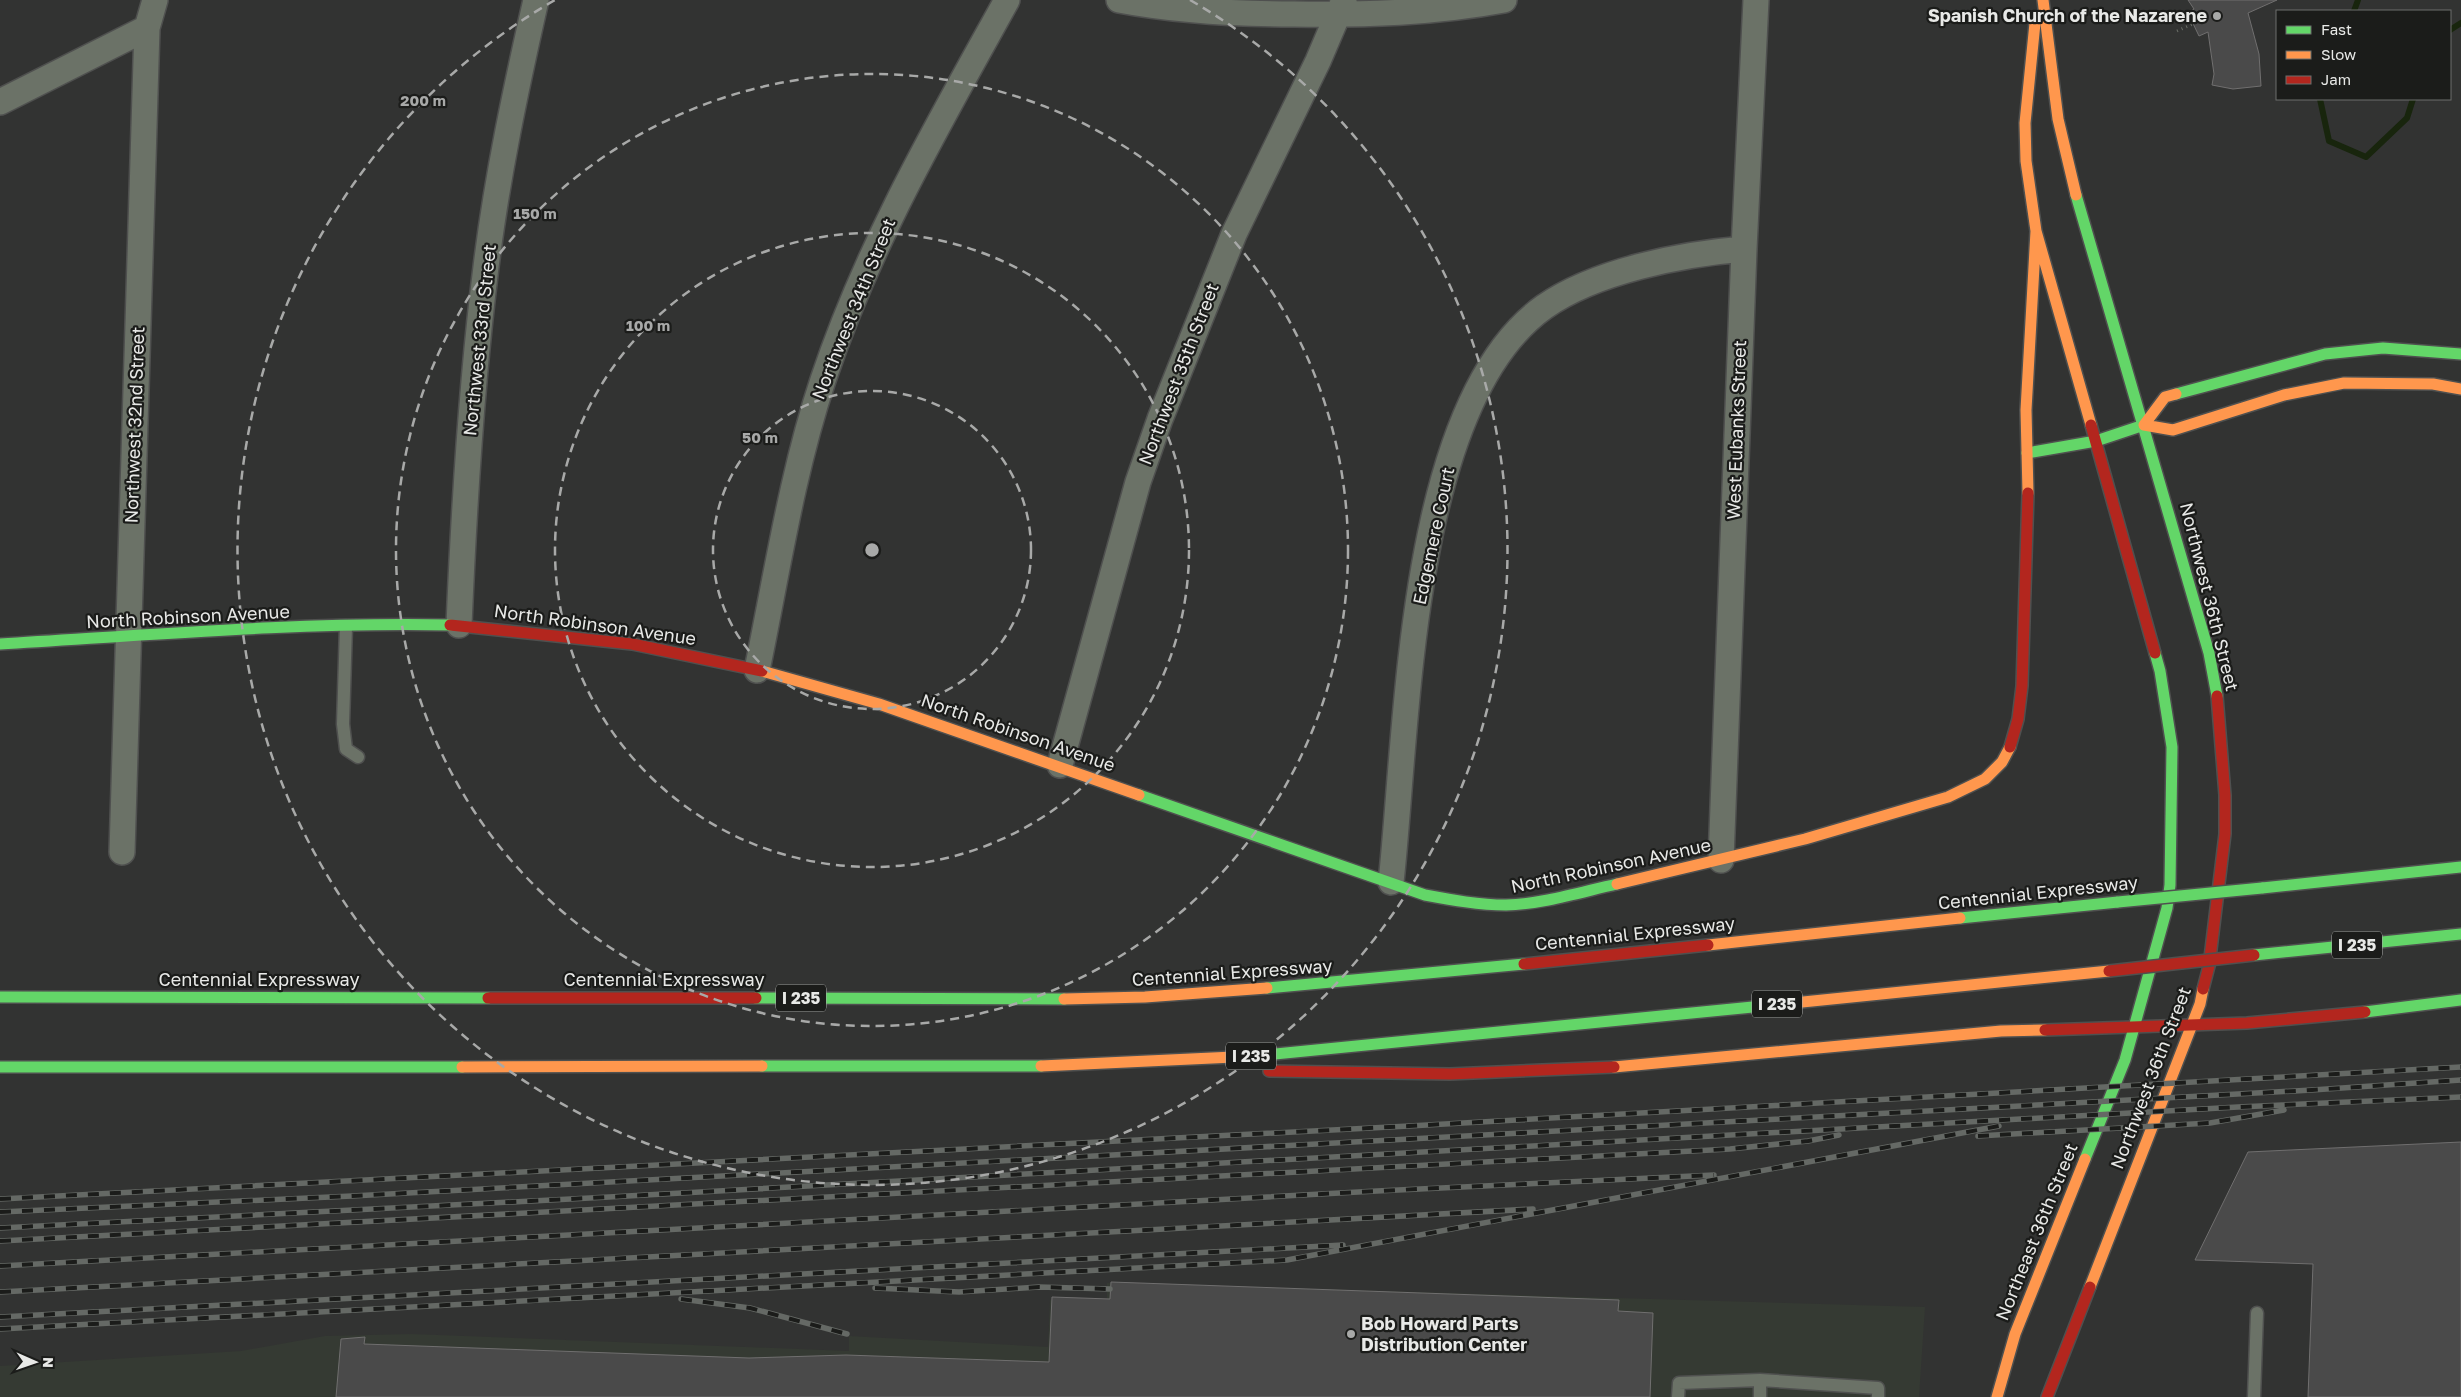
<svg xmlns="http://www.w3.org/2000/svg" width="2461" height="1397" font-family="'Golos Text',sans-serif">
<style>
.built{fill:#353a33}
.lines{fill:none;stroke-linecap:round;stroke-linejoin:round}
.stream{stroke:#18250d;stroke-width:6}
.building{fill:#4a4a4a;stroke:#706f6f}
.lane-casing{stroke:#4f504f;stroke-width:15}
.street-casing{stroke:#4f504f;stroke-width:28}
.fast-casing{stroke:#4f504f;stroke-width:14}
.slow-casing{stroke:#4f504f;stroke-width:14}
.jam-casing{stroke:#4f504f;stroke-width:14}
.path{stroke:#6b6f68;stroke-width:3;stroke-dasharray:1 4;stroke-linecap:butt}
.lane{stroke:#6b7267;stroke-width:12}
.street{stroke:#6b7267;stroke-width:25}
.fast{stroke:#63d668;stroke-width:11}
.slow{stroke:#ff974d;stroke-width:11}
.jam{stroke:#b3261e;stroke-width:11}
.rail-casing{stroke:#656965;stroke-width:5.5}
.rail{stroke:#1b1c1a;stroke-width:4;stroke-dasharray:11;stroke-linecap:butt}
.fast-bridge-casing{stroke:#4f504f;stroke-width:14;stroke-linecap:butt}
.jam-bridge-casing{stroke:#4f504f;stroke-width:14;stroke-linecap:butt}
.fast-bridge{stroke:#63d668;stroke-width:11}
.jam-bridge{stroke:#b3261e;stroke-width:11}
.ring{fill:none;stroke:#a8a9a8;stroke-width:2.5;stroke-dasharray:9 6}
.poi-dot{fill:#a8a9a8;stroke:#1b1c1a;stroke-width:2}
.labels{text-anchor:middle;stroke-width:4.5;stroke-linejoin:round;paint-order:stroke}
.shield{fill:#1b1c1a;stroke:#aaacaa;stroke-width:1}
.shield-label{font-size:16px;font-weight:bold;fill:#e8e9e7}
.poi-label{font-size:18px;font-weight:bold;fill:#e8e9e7;stroke:#1b1c1a;text-anchor:end}
.street-label{font-size:18px;fill:#e8e9e7;stroke:#1b1c1a}
.centre{fill:#a8a9a8;stroke:#1b1c1a;stroke-width:2.5}
.ring-label{font-size:15px;text-anchor:middle;font-weight:bold;fill:#a8a9a8;stroke:#1b1c1a;stroke-width:4.5;stroke-linejoin:round;paint-order:stroke}
</style>
<rect width="100%" height="100%" fill="#323332"/>
<path class="built" d="M1107,1283l818,24 -6,90h-1919v-31l241,-15 84,-15 87,-2 437,17v-15l199,11 2,-47 57,2z"/>
<g class="lines">
<path class="stream" d="M2354,11l4,-11
M2450,30l11,-7
M2320,99l9,42 37,16 41,-39 6,-19"/>
</g>
<path class="building" d="M2188,0h89l-29,13 11,41 2,32 -28,3 -21,-4 2,-11 -6,-42 -9,4 -11,-23 6,-4z
M2461,1142v255h-153l5,-133 -118,-4 53,-108z
M1111,1282l508,18 -1,11 35,2 -3,84h-1314l5,-58 24,-2 -1,7 193,7 192,7 97,-3 203,7 3,-65 58,2z"/>
<g class="lines">
<g class="lane-casing">
<path id="lane" d="M346,626l-3,98 3,25 12,8
M1678,1397l1,-14 81,-3
M1760,1397v-17l118,8v9
M2254,1397l3,-84"/>
</g>
<g class="street-casing">
<path id="street" d="M1119,0c58,11 117,14 175,14 71,1 140,-1 210,-14
M0,102l147,-74
M459,625c5,-120 12,-239 27,-358 11,-90 30,-179 50,-267
M757,670c20,-97 35,-197 66,-290 45,-135 116,-257 184,-380
M1060,765l78,-283 22,-63 74,-185 84,-173 26,-61
M122,852l25,-824 8,-28
M1721,860l23,-611 12,-249
M1391,882c17,-153 17,-478 153,-575 51,-36 138,-53 200,-58"/>
</g>
<g class="fast-casing">
<path id="fast" d="M2076,195l133,458 8,43
M2176,394l149,-40 58,-6 78,6
M2027,453l69,-12 48,-16
M0,644c150,-9 300,-22 450,-19
M1139,795l286,100c27,5 54,10 81,10 37,-1 75,-13 111,-21
M2262,888l199,-21
M1960,918l158,-16
M2254,955l207,-21
M1267,988l257,-24
M0,997l488,1
M756,998l308,1
M2365,1012l96,-12
M1255,1056l518,-51
M762,1066h279
M0,1067h462
M2085,1159l40,-99 42,-152 3,-23 2,-138 -12,-76 -5,-18"/>
</g>
<g class="slow-casing">
<path id="slow" d="M2043,0l15,119 18,76
M2035,23l-10,100 1,38 10,70 55,194
M2176,394l-11,3 -21,28 29,5 111,-35 60,-12 89,1 28,5
M2028,493l-2,-83 10,-179
M762,671l117,33 260,91
M1617,884l188,-45 143,-42 37,-18 17,-17 8,-15
M1708,945l252,-27
M1064,999l81,-2 122,-9
M1773,1005l336,-34
M1041,1066l214,-10
M462,1067l300,-1
M1614,1067l387,-36 44,-1
M2090,1287l110,-283 3,-15
M1997,1397l18,-63 70,-175"/>
</g>
<g class="jam-casing">
<path id="jam" d="M2091,425l64,228
M450,625l182,19 130,27
M2010,747l8,-28 4,-33 6,-193
M1524,964l184,-19
M2203,989l6,-23 16,-132v-39l-8,-99
M488,998h268
M2045,1030l202,-7 118,-11
M1269,1071l181,3 164,-7
M2047,1397l43,-110"/>
</g>
<path class="path" d="M2177,31l16,-7"/>
<use href="#lane" class="lane"/>
<use href="#street" class="street"/>
<use href="#fast" class="fast"/>
<use href="#slow" class="slow"/>
<use href="#jam" class="jam"/>
<g class="rail-casing">
<path id="rail" d="M1978,1136l232,-13 74,-13
M0,1199l1409,-73 1052,-59
M0,1212l352,-16 1409,-76 551,-30 149,-10
M0,1228l609,-31 1629,-90 223,-10
M0,1241l1730,-92 78,-8 31,-6
M0,1266l1377,-75 337,-16
M875,1288l84,4 80,-5 71,2
M0,1292l1533,-83
M681,1299l69,9 97,26
M0,1317l1343,-72
M0,1329l1287,-69 712,-134"/>
</g>
<use href="#rail" class="rail"/>
<g class="fast-bridge-casing">
<path id="fast-bridge" d="M2118,902l144,-14"/>
</g>
<g class="jam-bridge-casing">
<path id="jam-bridge" d="M2109,971l145,-16"/>
</g>
<use href="#fast-bridge" class="fast-bridge"/>
<use href="#jam-bridge" class="jam-bridge"/>
</g>
<g class="ring">
<circle cx="872" cy="550" r="159"/>
<circle cx="872" cy="550" r="317"/>
<circle cx="872" cy="550" r="476"/>
<path d="M1190 0A635 635 0 1 1 555 0"/>
</g>
<g class="poi-dot">
<circle cx="2217" cy="16" r="5"/>
<circle cx="1351" cy="1334" r="5"/>
</g>
<g class="labels">
<g class="shield">
<rect x="2332" y="931.5" width="50" height="27" rx="4"/>
<rect x="776" y="984.5" width="50" height="27" rx="4"/>
<rect x="1752" y="990.5" width="50" height="27" rx="4"/>
<rect x="1226" y="1042.5" width="50" height="27" rx="4"/>
</g>
<g class="shield-label">
<text x="2357" y="951">I 235</text>
<text x="801" y="1004">I 235</text>
<text x="1777" y="1010">I 235</text>
<text x="1251" y="1062">I 235</text>
</g>
<g class="poi-label">
<text x="2207" y="22">Spanish Church of the Nazarene</text>
<text x="1361" y="1330" text-anchor="start">Bob Howard Parts<tspan x="1361" dy="21">Distribution Center</tspan></text>
</g>
<g class="street-label">
<text transform="translate(854 309) rotate(-68)" y="6">Northwest 34th Street</text>
<text transform="translate(480 340) rotate(-84)" y="6">Northwest 33rd Street</text>
<text transform="translate(1179 374) rotate(-69)" y="6">Northwest 35th Street</text>
<text transform="translate(135 425) rotate(-88)" y="6">Northwest 32nd Street</text>
<text transform="translate(1737 430) rotate(-88)" y="6">West Eubanks Street</text>
<text transform="translate(1434 536) rotate(-78)" y="6">Edgemere Court</text>
<text transform="translate(2209 597) rotate(76)" y="6">Northwest 36th Street</text>
<text transform="translate(188 617) rotate(-3)" y="6">North Robinson Avenue</text>
<text transform="translate(595 625) rotate(8)" y="6">North Robinson Avenue</text>
<text transform="translate(1018 733) rotate(19)" y="6">North Robinson Avenue</text>
<text transform="translate(1611 866) rotate(-12)" y="6">North Robinson Avenue</text>
<text transform="translate(2038 893) rotate(-6)" y="6">Centennial Expressway</text>
<text transform="translate(1635 934) rotate(-6)" y="6">Centennial Expressway</text>
<text transform="translate(1232 973) rotate(-4)" y="6">Centennial Expressway</text>
<text x="259" y="986">Centennial Expressway</text>
<text x="664" y="986">Centennial Expressway</text>
<text transform="translate(2151 1078) rotate(-69)" y="6">Northwest 36th Street</text>
<text transform="translate(2037 1232) rotate(-68)" y="6">Northeast 36th Street</text>
</g>
</g>
<circle cx="872" cy="550" r="8" class="centre"/>
<g class="ring-label">
<text x="423" y="106">200 m</text>
<text x="535" y="219">150 m</text>
<text x="648" y="331">100 m</text>
<text x="760" y="443">50 m</text>
</g>
<rect x="2276" y="10" width="175" height="90" fill="#1b1c1a" stroke="#6d6e6c"/>
<rect x="2286" y="26" width="25" height="8" fill="#63d668" stroke="#6d6e6c"/>
<text x="2321" y="35" font-size="15" fill="#e8e9e7">Fast</text>
<rect x="2286" y="51" width="25" height="8" fill="#ff974d" stroke="#6d6e6c"/>
<text x="2321" y="60" font-size="15" fill="#e8e9e7">Slow</text>
<rect x="2286" y="76" width="25" height="8" fill="#b3261e" stroke="#6d6e6c"/>
<text x="2321" y="85" font-size="15" fill="#e8e9e7">Jam</text>
<g transform="translate(35 1362) rotate(92)" stroke="#1b1c1a" stroke-width="4" paint-order="stroke">
<path d="M0-4L9 19L0 12L-9 19Z" fill="#e8e9e7"/>
<text y="-8" font-size="14" font-weight="bold" text-anchor="middle" fill="#e8e9e7">N</text>
</g>
</svg>
